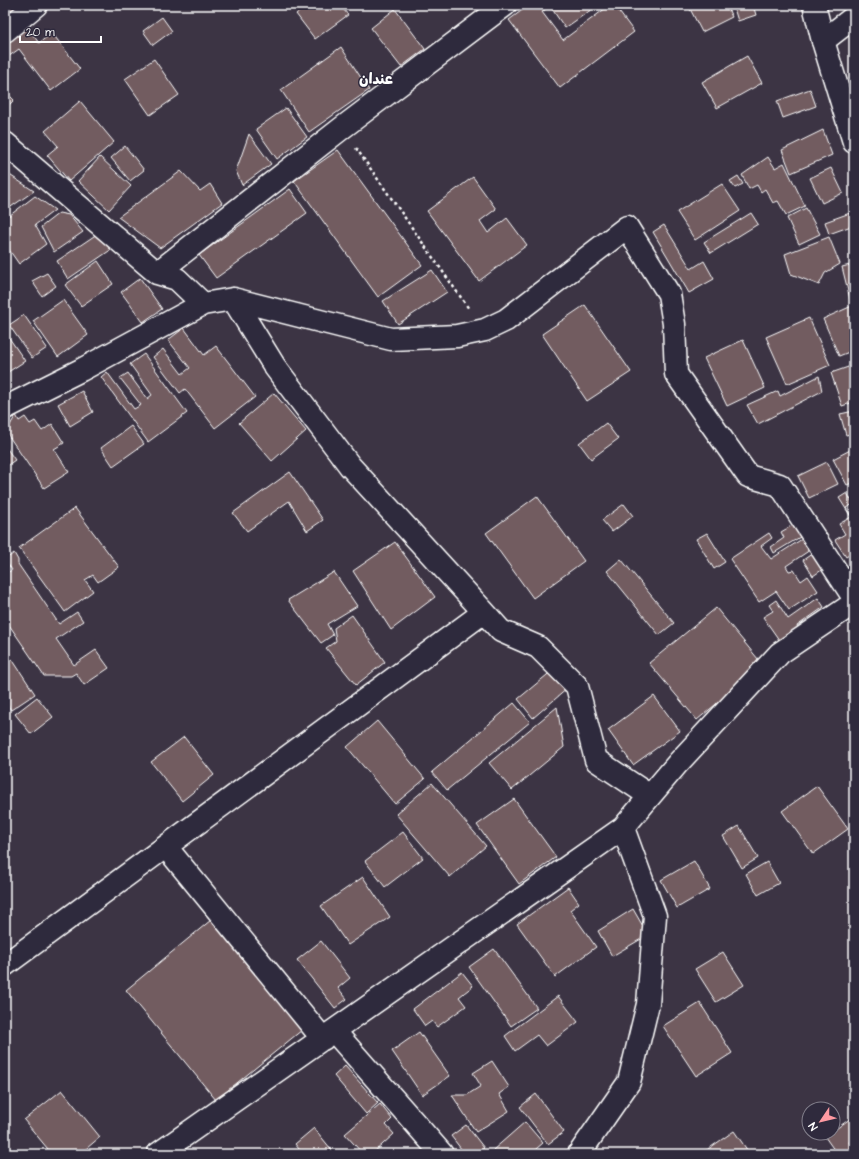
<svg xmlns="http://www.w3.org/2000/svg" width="859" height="1159" font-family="'Architects Daughter','Playpen Sans Arabic',sans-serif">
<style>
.building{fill:#725b61;stroke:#fff}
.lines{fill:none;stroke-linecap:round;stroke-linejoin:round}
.minor-casing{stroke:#fff;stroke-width:25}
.tertiary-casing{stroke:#fff;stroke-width:25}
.path{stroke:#fff;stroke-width:2.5;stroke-dasharray:3 3;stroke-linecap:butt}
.minor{stroke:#2f2a3d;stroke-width:22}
.tertiary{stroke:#2f2a3d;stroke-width:22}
.labels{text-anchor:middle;stroke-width:3;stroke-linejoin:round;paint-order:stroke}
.district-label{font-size:15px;font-weight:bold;fill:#fff;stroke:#2f2a3d}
</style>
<rect width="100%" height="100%" fill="#3c3444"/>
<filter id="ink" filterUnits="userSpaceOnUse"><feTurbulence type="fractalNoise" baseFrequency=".025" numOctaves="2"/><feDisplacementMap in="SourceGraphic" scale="8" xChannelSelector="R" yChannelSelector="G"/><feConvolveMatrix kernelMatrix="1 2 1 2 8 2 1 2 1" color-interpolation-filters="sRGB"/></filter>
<g filter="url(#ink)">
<path class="building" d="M5,5h17l-12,11 -5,-6z
M308,5h32l8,10 -33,24 -19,-25z
M529,5h22l-9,7 21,28 47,-35h4l20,27 -74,56 -51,-68z
M558,5h40l-33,23 -13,-19z
M688,5h38l6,12 -30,15z
M733,5h20l3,10 -18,6z
M395,9l30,40 -24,18 -30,-39z
M162,17l10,14 -19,14 -10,-14z
M27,27l12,16 13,-10 28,36 -29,22 -32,-42 -14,10v-15z
M341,47l28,43 -60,42 -28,-42z
M747,56l15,27 -45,25 -15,-26z
M154,59l25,36 -29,20 -25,-36z
M810,89l6,17 -33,12 -6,-17z
M5,91l9,9 -9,9z
M80,101l34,41 -45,39 -22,-26 11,-9 -13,-15z
M286,108l21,29 -30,22 -21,-30z
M823,130l9,25 -41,18 -9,-23z
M249,134l22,30 -29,21 -6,-14z
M125,146l19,24 -14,11 -19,-23z
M338,150l84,115 -44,32 -84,-116z
M100,157l31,29 -22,24 -31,-29z
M768,157l7,11 9,-5 21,43 -19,9 -8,-14 -5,2 -8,-14 -4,3 -4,-7 -8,4 -7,-14z
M831,168l12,25 -21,10 -12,-25z
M181,171l19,20 10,-7 12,19 -62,45 -42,-31z
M5,172l29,19 -29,20z
M738,176l5,8 -8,4 -5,-7z
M473,177l23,32 -16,12 8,12 19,-15 20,27 -48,36 -52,-70z
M722,184l18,27 -45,29 -18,-28z
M290,189l17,24 -91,65 -17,-23z
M35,196l20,14 -20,15 11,19 -27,20 -14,-20v-25z
M806,208l14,26 -21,10 -12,-26z
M59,213l10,2 14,17 -29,20 -13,-25z
M751,213l7,11 -47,29 -7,-11z
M850,213l4,12 -25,9 -4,-12z
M664,225l27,44 13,-8 10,18 -25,14 -36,-61z
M97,234l15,15 -44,30 -11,-18z
M829,237l11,27 -15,9 -6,12 -28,-11 -6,-20z
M98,261l15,23 -32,22 -16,-21z
M854,264v34l-4,1 -8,-32z
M432,270l15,22 -49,32 -15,-23z
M47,273l9,13 -14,10 -10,-15z
M140,278l22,31 -19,13 -22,-30z
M63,300l25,35 -30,22 -25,-36z
M585,305l46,67 -44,29 -45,-67z
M854,305v45l-15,6 -16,-37z
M24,315l23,33 -15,10 -23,-33z
M809,318l21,47 -43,19 -21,-47z
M184,328l20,27 12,-9 39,51 -40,31 -30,-39 -5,4 -27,-36 10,-8 19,25 8,-6 -22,-28z
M5,332l20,29 -20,13z
M743,340l22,48 -38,18 -23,-48z
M144,354l43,59 -39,29 -47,-65 6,-5 27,37 7,-4 -21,-27 8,-5 19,26 5,-4 -22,-31z
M854,365v37l-12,4 -11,-33z
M819,376l3,15 -64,33 -11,-19 31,-14 2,5z
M82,391l11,21 -23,14 -12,-22z
M274,393l32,38 -34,30 -33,-38z
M854,411v22l-8,2 -6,-21z
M16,415l3,6 6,-4 5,7 5,-3 7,10 10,-7 12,19 -10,6 15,23 -25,16 -38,-56z
M606,423l12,16 -27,20 -12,-16z
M131,426l13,18 -31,22 -12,-18z
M5,446l10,14 -10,7z
M854,448v34l-7,3 -14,-26z
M827,462l11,22 -29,14 -11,-22z
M290,472l33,48 -16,11 -18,-30 -42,30 -14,-18z
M847,493l6,11 -7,4 8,12v32l-8,5 -11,-17 10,-6 -6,-10 12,-7 -12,-19z
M537,496l47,65 -51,37 -47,-65z
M624,504l9,12 -21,16 -10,-12z
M75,508l44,59 -21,15 -5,-7 -8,5 8,11 -28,21 -46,-64z
M798,522l7,12 -31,19 -3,-6 13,-9 -3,-6z
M707,533l18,29 -11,7 -18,-30z
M769,533l3,5 -11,8 10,13 31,-20 8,11 -24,16 3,5 5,-1 7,11 7,-5 10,15 -29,19 -13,-19 -17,11 -29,-43z
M395,542l40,55 -44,33 -38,-59z
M816,551l10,16 -13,9 -10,-16z
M14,553l4,7v4l41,60 18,-12 6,9 -27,18 18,26 22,-15 13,18 -25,17 -8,-12 -5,3h-27l-39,-57v-45l7,-4 -7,-10z
M621,559l53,64 -15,12 -52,-64z
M334,572l23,34 -30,18 6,11 -12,8 -33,-43z
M818,598l6,9 -27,19 5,8 -18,13 -21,-30 10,-6 -4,-6 7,-5 12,19z
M716,608l47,57 -66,55 -48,-57z
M352,615l33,47 -29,23 -30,-37 10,-7 -2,-13z
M12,659l23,35 -24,16 -6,-8v-38z
M553,670l15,18 -35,30 -15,-19z
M654,696l26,35 -47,34 -25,-35z
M37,697l16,20 -22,17 -16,-20z
M514,703l16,19 -83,68 -15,-18z
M557,707l7,40 -52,43 -23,-27z
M377,721l48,58 -30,25 -48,-57z
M184,737l30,38 -32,26 -31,-39z
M432,783l54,63 -36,31 -54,-63z
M817,786l31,43 -35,25 -31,-43z
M514,799l42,58 -37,27 -42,-59z
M739,826l19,32 -16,10 -19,-32z
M403,832l20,26 -38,29 -20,-26z
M694,861l16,28 -33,19 -16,-28z
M767,862l12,21 -21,12 -12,-21z
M363,877l27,40 -42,28 -27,-39z
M568,887l11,16 -9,7 26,37 -41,30 -38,-53z
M633,909l15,26 -36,21 -14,-25z
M211,920l91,110 -86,70 -90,-110z
M321,941l29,37 -12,10 9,11 -12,9 -38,-48z
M494,949l43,59 -26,18 -42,-59z
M723,952l21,33 -28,17 -21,-33z
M462,972l11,14 -14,11 7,9 -29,21 -5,-6 -7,5 -12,-17z
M558,996l20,26 -32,24 -9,-11 -22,16 -10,-15z
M700,1003l32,50 -36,23 -33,-50z
M419,1032l31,44 -28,19 -30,-44z
M492,1061l17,26 -10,7 10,17 -33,21 -24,-37h15l14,-9 -8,-13z
M345,1066l33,37 -12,11 -32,-38z
M62,1090l38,47 -20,17h-28l-28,-34z
M536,1094l28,38 -16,12 -28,-37z
M380,1104l12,15 -6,6 8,9 -22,20h-9l-18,-20z
M854,1116v22l-5,4 5,7v5h-17l-12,-17 6,-4h2v-2z
M525,1122l18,21 -7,6 4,5h-44l-3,-4z
M466,1125l18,23 -8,6h-11l-14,-18z
M314,1128l21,26h-32l-8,-10z
M734,1131l16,23h-49z"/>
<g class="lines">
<g class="minor-casing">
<path id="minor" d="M5,31l31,-26
M823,41l31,-24
M5,143l152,130 20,6 26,25
M157,273l185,-145 163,-123
M233,299l158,40 66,-3 28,-6 21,-10 121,-93 42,67 5,30 2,50 72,102 32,9 74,113
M5,408l76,-38 122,-66 30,-5 42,68 75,99 134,146 17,19 37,16 39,39 19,74 54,36
M166,847l157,192
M5,965l479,-353
M334,1031l108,123
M158,1154l465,-326 55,-65 102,-110 74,-50
M579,1154l50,-72 19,-78 7,-88 -32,-88"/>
</g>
<g class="tertiary-casing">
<path id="tertiary" d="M814,5l9,36 31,101"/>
</g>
<path class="path" d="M356,148l113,161"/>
<use href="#minor" class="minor"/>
<use href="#tertiary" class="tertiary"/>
</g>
</g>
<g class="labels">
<g class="district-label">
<text x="376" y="84">عندان</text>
</g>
</g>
<rect width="859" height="1159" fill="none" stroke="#2f2a3d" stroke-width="20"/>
<rect x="10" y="10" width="839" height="1139" fill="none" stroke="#fff" stroke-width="1.5" filter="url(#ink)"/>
<g transform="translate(821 1121) rotate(235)"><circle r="19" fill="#2f2a3d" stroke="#827f8b"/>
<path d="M0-3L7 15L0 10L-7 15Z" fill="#ff9aa2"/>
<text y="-6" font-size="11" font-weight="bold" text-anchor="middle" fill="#ffffff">N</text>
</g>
<path d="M20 36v6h81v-6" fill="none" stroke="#ffffff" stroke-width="2"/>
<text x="26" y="36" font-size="12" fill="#ffffff" stroke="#2f2a3d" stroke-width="3" paint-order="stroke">20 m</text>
</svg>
